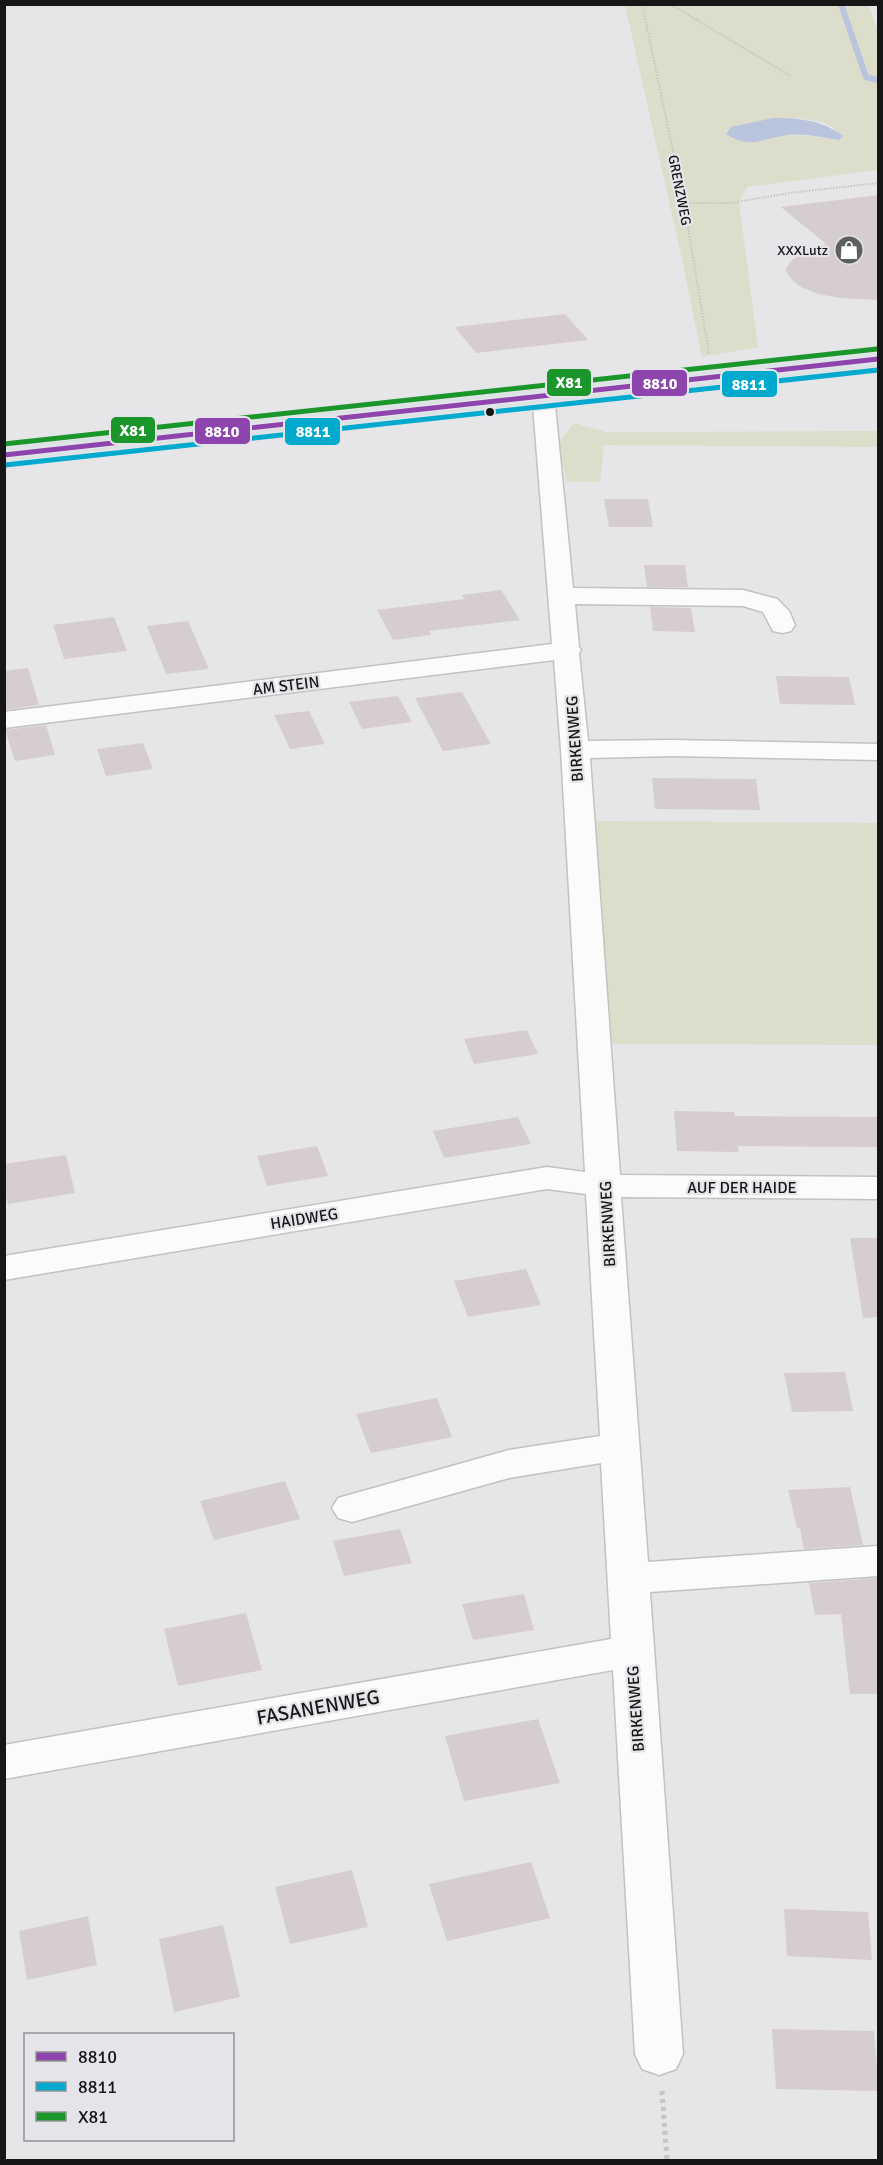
<svg xmlns="http://www.w3.org/2000/svg" width="883" height="2165" font-family="Signika,sans-serif">
<style>
.green{fill:#ddddcb;fill-rule:evenodd}
.water{fill:#b8c5dd}
.lines{fill:none;stroke-linecap:round;stroke-linejoin:round}
.stream{stroke:#b8c5dd;stroke-width:6}
.building{fill:#d6cdd1}
.minor-casing{stroke:#c2c2c3;stroke-width:3}
.major-casing{stroke:#c3c2c3;stroke-width:3}
.path-far1{stroke:#c5c5c6;stroke-width:2;stroke-dasharray:1.5 1.5;stroke-linecap:butt}
.path{stroke:#c5c5c6;stroke-width:5;stroke-dasharray:4 4;stroke-linecap:butt}
.minor{fill:#fbfbfb;fill-rule:evenodd}
.major{fill:#dbe3e5;fill-rule:evenodd}
.bus-1-casing{stroke:#e5e4e8;stroke-width:8}
.bus-2-casing{stroke:#e5e4e8;stroke-width:8}
.bus-3-casing{stroke:#e5e4e8;stroke-width:8}
.bus-1{stroke:#8e44ad;stroke-width:5}
.bus-2{stroke:#00a9ce;stroke-width:5}
.bus-3{stroke:#1a962b;stroke-width:5}
.bus-dot{fill:#161617;stroke:#e5e4e8;stroke-width:2}
.labels{text-anchor:middle;stroke-width:4.5;stroke-linejoin:round;paint-order:stroke}
.far-street-label{font-size:14px;fill:#161617;stroke:#e5e4e8}
.far-poi-label{font-size:14px;fill:#161617;stroke:#e5e4e8;text-anchor:end}
.street-label{font-size:16px;fill:#161617;stroke:#e5e4e8}
.near-street-label{font-size:20px;fill:#161617;stroke:#e5e4e8}
.line-badge{stroke:#e5e4e8;stroke-width:2}
.badge-label{font-size:16px;text-anchor:middle;font-weight:bold;fill:#fff}
</style>
<rect width="100%" height="100%" fill="#e6e5e7"/>
<path class="green" d="M625,5h244l9,27v138l-131,17 -8,15 19,145 -56,10 -19,-93zM773,118c18,0 44,-1 59,9 3,3 5,9 7,13 -16,-2 -32,-5 -48,-5 -27,0 -37,17 -65,-2z
M574,423l32,9 272,-1v16l-274,-2 -4,37h-33l-9,-38z
M596,821l282,2v222l-267,-1z"/>
<path class="water" d="M773,118c26,0 49,2 70,18l-4,4c-16,-2 -35,-7 -51,-5 -25,3 -38,15 -62,-1l5,-7z"/>
<g class="lines">
<path class="stream" d="M841,4l25,73 12,3"/>
</g>
<path class="building" d="M879,195v105l-38,-2 -23,-4 -17,-7 -9,-7 -7,-10 8,-11 33,-15 -45,-37z
M565,314l23,26 -112,13 -21,-26z
M604,499h44l5,28h-44z
M644,565h41l3,22h-41z
M501,590l19,30 -91,11 2,4 -38,5 -16,-30 87,-11 -2,-4z
M650,607l41,1 4,24 -42,-1z
M114,617l13,34 -63,8 -11,-34z
M188,621l21,48 -43,5 -19,-48z
M28,668l11,37 -35,5v-39z
M776,676l73,1 6,28 -75,-1z
M462,692l29,52 -48,7 -28,-53z
M398,696l14,26 -50,7 -13,-27z
M309,711l16,33 -35,5 -16,-34z
M46,725l9,30 -40,6 -10,-31z
M143,743l10,26 -47,7 -9,-27z
M652,778l104,1 4,31 -105,-1z
M527,1030l11,24 -64,10 -10,-25z
M674,1111l60,1 1,4 144,1v30l-141,-1 1,6 -62,-1z
M518,1117l13,27 -87,14 -11,-27z
M317,1146l11,30 -61,10 -10,-30z
M66,1155l9,38 -67,11 -4,-14v-26z
M850,1238h29v79l-16,1z
M526,1269l15,36 -73,12 -14,-36z
M845,1372l8,39 -61,1 -8,-39z
M437,1398l15,39 -81,16 -15,-39z
M285,1481l15,38 -86,21 -14,-39z
M850,1487l13,58 -59,4 -4,-21h-3l-9,-38z
M400,1529l12,34 -68,13 -11,-35z
M879,1578v116h-29l-9,-80 -26,1 -6,-32z
M524,1594l10,36 -61,10 -11,-36z
M246,1613l16,57 -84,16 -14,-57z
M538,1719l22,64 -96,18 -19,-65z
M531,1862l19,56 -103,23 -18,-57z
M352,1870l16,57 -78,17 -15,-57z
M784,1909l84,3 4,48 -85,-4z
M88,1916l9,49 -70,15 -8,-49z
M223,1925l17,72 -66,15 -15,-73z
M772,2029l102,2 5,60 -103,-2z"/>
<g class="lines">
<g class="minor-casing">
<path id="minor" d="M540,389l8,2 7,14 18,183 170,2 34,9 12,12 6,14 -4,6 -9,2 -9,-2 -10,-19 -20,-6 -168,-2 4,43 2,3 -2,3 9,88 84,-1 206,4v16l-206,-4 -82,2 30,417 258,2v22l-257,-2 27,365 230,-16v30l-228,16 33,462 -7,15 -17,6 -17,-6 -7,-15 -22,-384 -609,109v-34l607,-106 -10,-176 -92,15 -157,44 -14,-4 -6,-10 6,-10 171,-48 91,-14 -14,-242 -39,-5 -543,91v-24l543,-89 38,5 -24,-422 -7,-90 -550,68v-16l548,-68 -19,-239 -4,-9 3,-5z"/>
</g>
<g class="major-casing">
<path id="major" d="M878,352v14l-874,96v-14z"/>
</g>
<path class="path-far1" d="M642,4l42,199 25,151
M670,4l121,72
M684,203h47l59,-10 88,-10"/>
<path class="path" d="M662,2091l5,69"/>
<use href="#minor" class="minor"/>
<use href="#major" class="major"/>
<g class="bus-1-casing">
<path id="bus-1" d="M4,455l874,-96"/>
</g>
<g class="bus-2-casing">
<path id="bus-2" d="M5,465l873,-95"/>
</g>
<g class="bus-3-casing">
<path id="bus-3" d="M4,444l873,-95"/>
</g>
<use href="#bus-1" class="bus-1"/>
<use href="#bus-2" class="bus-2"/>
<use href="#bus-3" class="bus-3"/>
</g>
<defs>
<g id="shop-disc" transform="scale(1.5)"><circle r="9.5" fill="#5f5e60" stroke="#e5e4e8"/><path d="M-5-2.5h2.3a2.7 3.5 0 0 1 5.4 0H5L5.5 6h-11ZM-1.5-2.5h3a1.5 2.3 0 0 0-3 0Z" fill="#fff"/></g>
</defs>
<g fill-rule="evenodd">
<use href="#shop-disc" x="849" y="250"/>
</g>
<circle class="bus-dot" cx="490" cy="412" r="5"/>
<g class="labels">
<g class="far-street-label">
<text transform="translate(680 190) rotate(79)" y="5">GRENZWEG</text>
</g>
<g class="far-poi-label">
<text x="828" y="255">XXXLutz</text>
</g>
<g class="street-label">
<text transform="translate(286 685) rotate(-7)" y="6">AM STEIN</text>
<text transform="translate(574 739) rotate(-94)" y="6">BIRKENWEG</text>
<text x="742" y="1193">AUF DER HAIDE</text>
<text transform="translate(304 1218) rotate(-9)" y="6">HAIDWEG</text>
<text transform="translate(607 1224) rotate(-93)" y="6">BIRKENWEG</text>
<text transform="translate(635 1709) rotate(-94)" y="6">BIRKENWEG</text>
</g>
<g class="near-street-label">
<text transform="translate(318 1707) rotate(-10)" y="7">FASANENWEG</text>
</g>
</g>
<g class="line-badge">
<rect x="546" y="368" width="46" height="29" rx="6" fill="#1a962b"/>
<rect x="631" y="369" width="57" height="28" rx="6" fill="#8e44ad"/>
<rect x="721" y="370" width="57" height="28" rx="6" fill="#00a9ce"/>
<rect x="110" y="416" width="46" height="28" rx="6" fill="#1a962b"/>
<rect x="194" y="417" width="57" height="28" rx="6" fill="#8e44ad"/>
<rect x="284" y="417" width="57" height="29" rx="6" fill="#00a9ce"/>
</g>
<g class="badge-label">
<text x="569" y="388">X81</text>
<text x="660" y="389">8810</text>
<text x="749" y="390">8811</text>
<text x="133" y="436">X81</text>
<text x="222" y="437">8810</text>
<text x="313" y="437">8811</text>
</g>
<rect width="883" height="2165" fill="none" stroke="#161617" stroke-width="12"/>
<rect x="24" y="2033" width="210" height="108" fill="#e5e4e8" stroke="#929294" stroke-width="1.5"/>
<rect x="36" y="2052" width="30" height="9" fill="#8e44ad" stroke="#929294" stroke-width="1.5"/>
<text x="78" y="2063" font-size="18" fill="#161617">8810</text>
<rect x="36" y="2082" width="30" height="9" fill="#00a9ce" stroke="#929294" stroke-width="1.5"/>
<text x="78" y="2093" font-size="18" fill="#161617">8811</text>
<rect x="36" y="2112" width="30" height="9" fill="#1a962b" stroke="#929294" stroke-width="1.5"/>
<text x="78" y="2123" font-size="18" fill="#161617">X81</text>
</svg>
